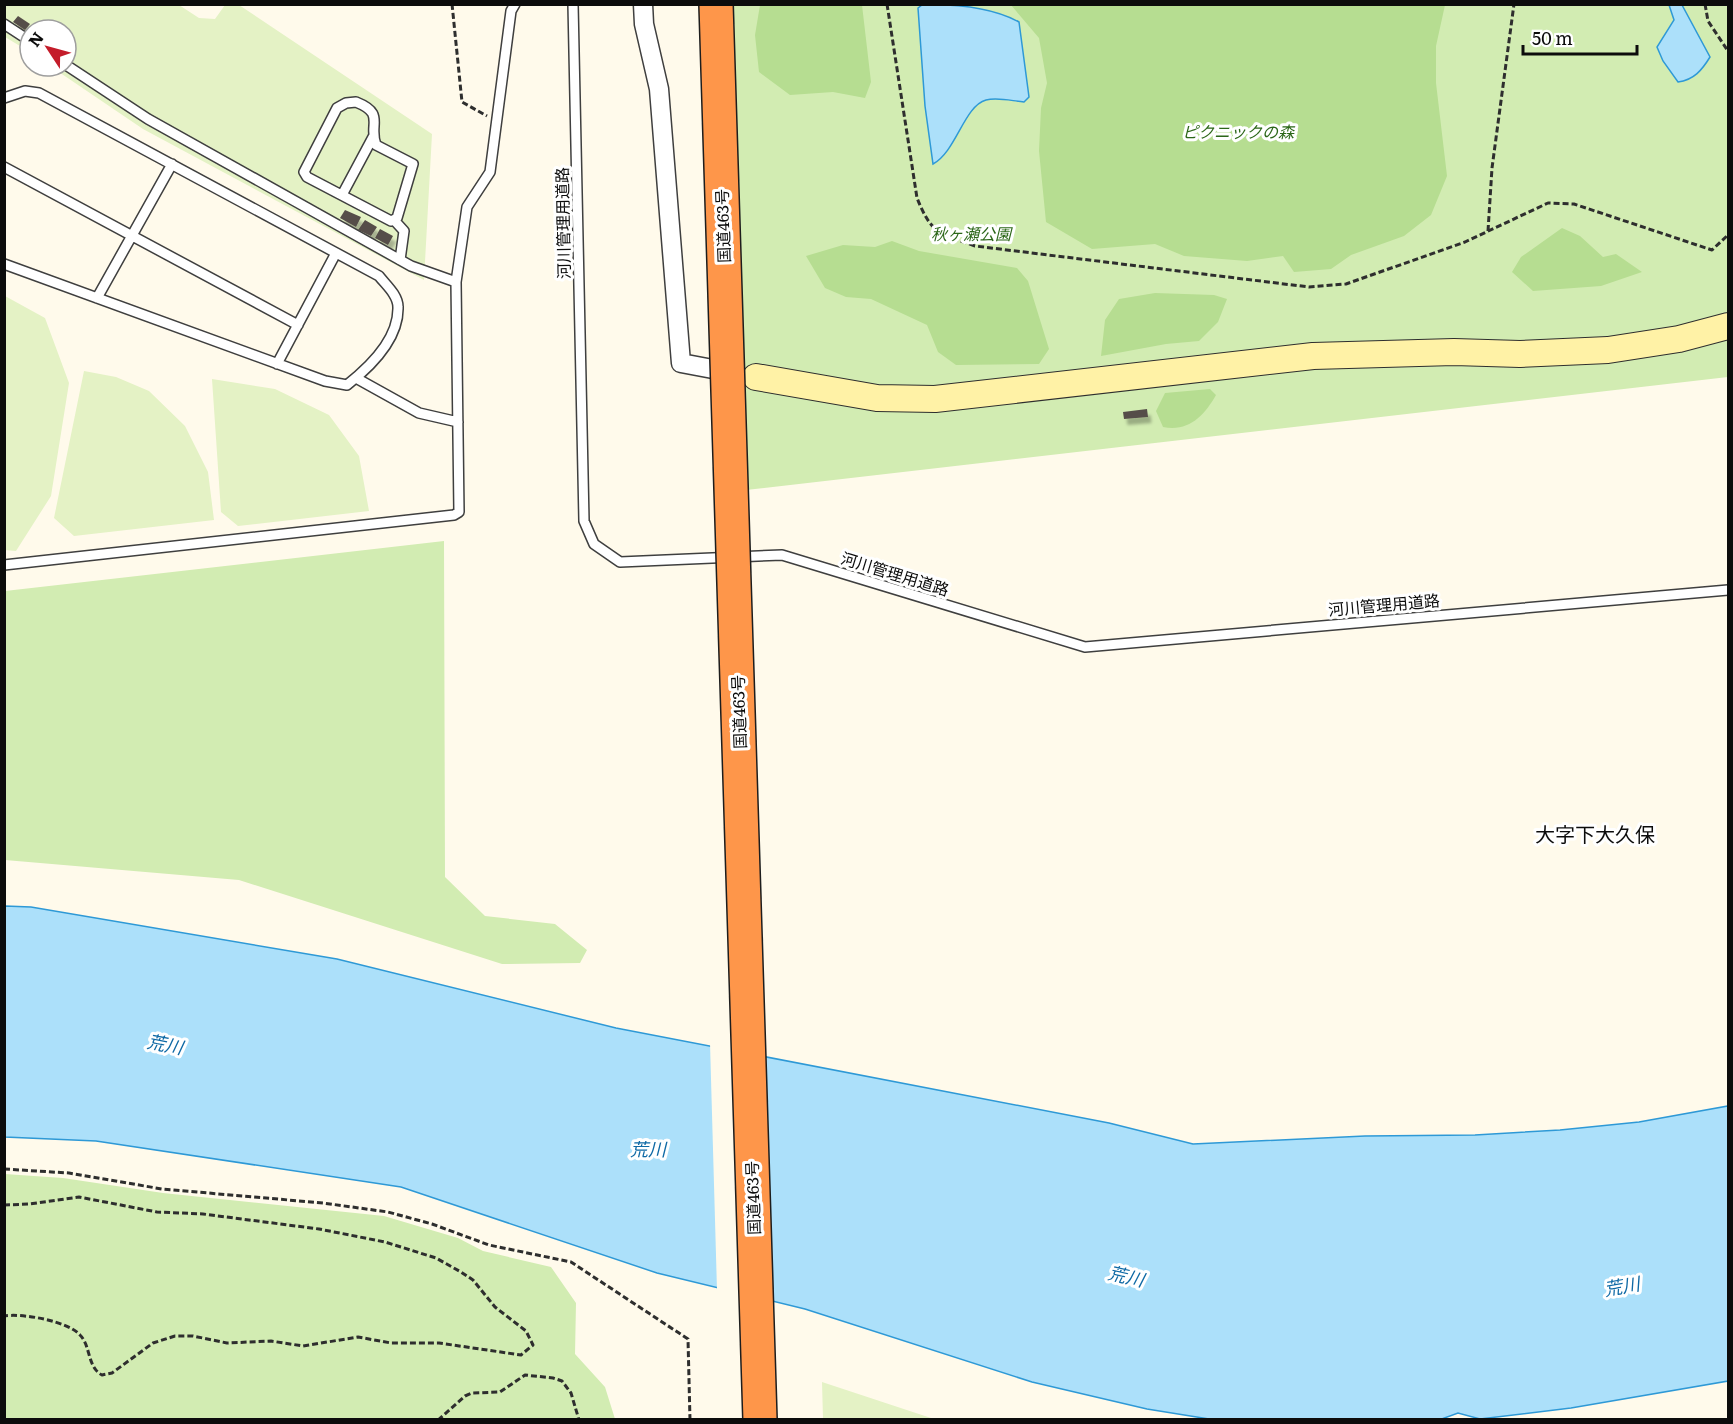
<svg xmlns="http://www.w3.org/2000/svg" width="1733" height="1424" font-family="Literata,'Noto Sans JP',serif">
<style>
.green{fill:#d2ecb2}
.forest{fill:#b6dd91}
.pitch{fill:#e4f2c5}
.water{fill:#ace0fa;stroke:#2e99d6;stroke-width:1.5}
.pier{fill:#fffaeb}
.building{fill:#554d48;filter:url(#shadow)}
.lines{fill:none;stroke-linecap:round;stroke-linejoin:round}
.lane-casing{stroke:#3f3f3f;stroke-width:12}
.street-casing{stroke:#3f3f3f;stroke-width:21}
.secondary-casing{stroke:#2e2e2e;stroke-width:28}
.path{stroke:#2e2e2e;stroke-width:3;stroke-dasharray:6 3;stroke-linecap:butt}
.lane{stroke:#fff;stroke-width:9}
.street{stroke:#fff;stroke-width:18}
.secondary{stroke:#fff2a6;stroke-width:26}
.highway-bridge-casing{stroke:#1d1d1d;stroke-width:36;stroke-linecap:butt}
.highway-bridge{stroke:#fe964a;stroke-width:33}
.labels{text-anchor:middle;stroke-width:6;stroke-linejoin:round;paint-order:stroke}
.park-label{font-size:16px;font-style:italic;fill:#2c6719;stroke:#fff}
.street-label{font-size:16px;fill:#0c0c0c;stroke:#fff}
.water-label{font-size:18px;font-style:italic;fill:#0e69a5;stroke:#fff}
.quarter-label{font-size:20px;fill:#0c0c0c;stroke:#fff}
</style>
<defs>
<filter id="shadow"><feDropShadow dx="3.5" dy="6" stdDeviation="1.5" flood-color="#0004"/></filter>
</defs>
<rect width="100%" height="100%" fill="#fffaeb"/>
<path class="green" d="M732,5h996v372l-982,113z
M444,541l1,336 40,39 70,8 32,26 -7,13 -78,1 -263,-84 -234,-20v-269z
M5,1174l58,4 100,15 221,23 74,22 25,13 68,16 25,36 -1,51 30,33 10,32h-610z"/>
<path class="forest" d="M760,5h102l9,77 -6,16 -32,-6 -43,3 -31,-23 -4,-37z
M1011,5h434l-9,41v37l11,93 -16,39 -27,21 -53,19 -20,14 -37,3 -11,-16 -36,5 -63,-5 -29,-12 -63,5 -46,-27 -7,-71 2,-43 6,-25 -8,-45z
M1562,228l18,8 23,21 13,-3 26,18 -41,14 -68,5 -21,-19 9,-15z
M892,241l27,10 98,17 11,13 21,68 -10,15 -83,1 -18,-13 -11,-27 -56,-26 -25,-2 -21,-9 -19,-32 37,-11 32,2z
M1155,293l59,2 13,4 -9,23 -19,19 -33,3 -65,12 4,-36 14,-21z
M1210,389l6,6c-12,21 -27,37 -53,32l-7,-16 9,-18z"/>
<path class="pitch" d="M5,5h174l20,13 16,1 10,-14h14l193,129 -8,146 -281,-151 -93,-63h16v-36h-36v22l-25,-15z
M5,296l40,22 24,65 -18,113 -35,55 -12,-1z
M84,371l32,6 33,14 36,35 23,46 6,48 -140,16 -20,-18z
M212,379l63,10 54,26 30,41 10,55 -131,15 -17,-14z
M822,1382l112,37h-111z"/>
<path class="water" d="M922,5c32,-1 69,2 97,17l10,75 -5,5c-12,-1 -26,-5 -38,-2 -22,6 -30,52 -53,64l-8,-58 -7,-98z
M1669,5h13l28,52c-8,13 -16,23 -32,25l-15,-21 -6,-14 17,-27z
M5,906l26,1 306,52 279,69 493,95 84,21 172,-8 110,-1 85,-5 79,-8 89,-16v275l-157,27 -91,11 -22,-6 -19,7 -230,-1 -62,-10 -115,-27 -227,-73 -148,-36 -256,-86 -305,-46 -91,-4z"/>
<path class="pier" d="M710,1043l53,10 8,250 -54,-13z"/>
<path class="building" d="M18,16l12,8 -5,6 -12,-8z
M345,210l16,7 -5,10 -16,-9z
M365,220l12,7 -6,9 -13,-6z
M380,229l13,7 -5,9 -13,-7z
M1147,409l1,8 -24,2 -1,-7z"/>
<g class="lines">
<g class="lane-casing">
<path id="lane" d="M573,4l11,517 10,23 26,18 162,-7 303,92 643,-57
M4,24l26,17
M66,65l82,54 263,147 45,16
M4,98l21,-7 14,2 340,183c7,9 19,19 19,31 1,32 -28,60 -51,78l-22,-4 -321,-117
M356,102c30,12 12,22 20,43l37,19 -16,54 -6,3 -84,-44 -3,-5 33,-64 9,-5z
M4,167l294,158
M342,195l31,-58
M394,220l10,11 -4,29
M97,298l75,-134
M277,364l59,-111
M356,378l63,35 39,9
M4,565l450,-50 5,-3 -3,-230 11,-75 23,-35 21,-161 4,-7"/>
</g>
<g class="street-casing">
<path id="street" d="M643,4l1,20 15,65 22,274 53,10"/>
</g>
<g class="secondary-casing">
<path id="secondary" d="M756,377l121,21 58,1 378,-43 141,-4 66,2 88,-4 71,-11 49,-13"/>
</g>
<path class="path" d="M452,4l10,98 25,14
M887,4l30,194c15,37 22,35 58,48l334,41 37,-3 119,-42 83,-39 26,1 138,46 16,-15
M1705,4l3,17 20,30
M1488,231l4,-63 22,-164
M4,1169l65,4 93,16 161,14 65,9 44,12 57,21 82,17 117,77 2,81
M4,1205l25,-1 50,-7 78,15 46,2 116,15 66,13 51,16 25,14 12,8 22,27 31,24 7,14 -12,10 -82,-12h-48l-33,-6 -55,9 -32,-5 -44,2 -34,-7h-18l-22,7 -41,30 -10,2c-15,-8 -11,-29 -22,-40 -12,-14 -58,-22 -76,-19
M438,1420l27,-24 7,-3 28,-1 25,-17 28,3 9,3 9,12 8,27"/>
<use href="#lane" class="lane"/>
<use href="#street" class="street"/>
<use href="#secondary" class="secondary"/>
<g class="highway-bridge-casing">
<path id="highway-bridge" d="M716,4l44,1416"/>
</g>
<use href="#highway-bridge" class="highway-bridge"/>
</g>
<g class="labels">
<g class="park-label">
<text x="1238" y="138">ピクニックの森</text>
<text x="971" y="240">秋ヶ瀬公園</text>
</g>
<g class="street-label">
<text transform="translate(563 223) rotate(-91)" y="6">河川管理用道路</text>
<text transform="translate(723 226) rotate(-92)" y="6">国道463号</text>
<text transform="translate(895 574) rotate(17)" y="6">河川管理用道路</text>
<text transform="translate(1384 605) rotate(-5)" y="6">河川管理用道路</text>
<text transform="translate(739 712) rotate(-92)" y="6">国道463号</text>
<text transform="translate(753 1198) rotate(-92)" y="6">国道463号</text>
</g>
<g class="water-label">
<text transform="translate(165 1045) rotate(11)" y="6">荒川</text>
<text x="648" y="1156">荒川</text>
<text transform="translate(1126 1277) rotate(13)" y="6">荒川</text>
<text transform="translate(1622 1287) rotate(-10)" y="6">荒川</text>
</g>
<g class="quarter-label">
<text x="1595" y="842">大字下大久保</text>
</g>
</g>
<rect width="1733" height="1424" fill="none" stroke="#0c0c0c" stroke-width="12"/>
<g transform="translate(48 48) rotate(306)"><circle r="28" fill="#ffffff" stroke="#9e9e9e" stroke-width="1.5"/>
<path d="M0-4.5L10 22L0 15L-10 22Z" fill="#c41c2a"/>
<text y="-9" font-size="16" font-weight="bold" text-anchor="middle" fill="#0c0c0c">N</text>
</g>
<path d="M1523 45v9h114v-9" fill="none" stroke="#0c0c0c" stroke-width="3"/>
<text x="1532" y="45" font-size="18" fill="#0c0c0c" stroke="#ffffff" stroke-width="4.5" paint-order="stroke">50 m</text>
</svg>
